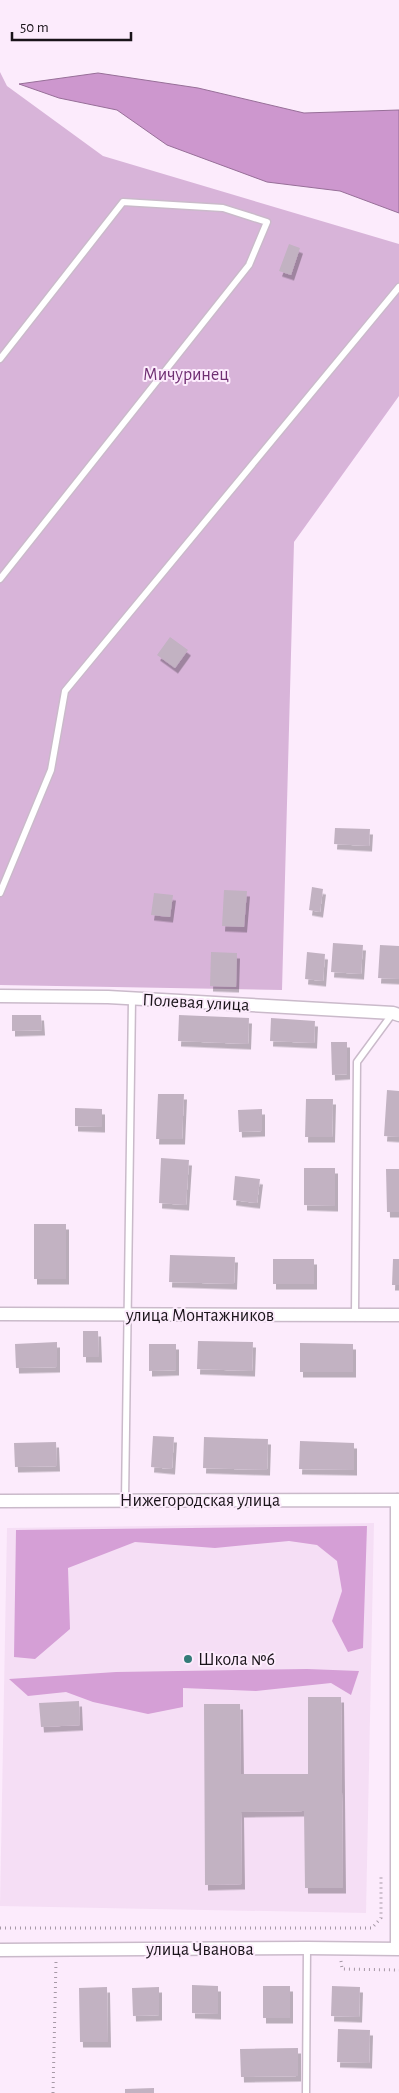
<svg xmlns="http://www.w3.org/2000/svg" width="399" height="2093" font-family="'Alegreya Sans',sans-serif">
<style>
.built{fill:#f5def5}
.green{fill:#d8b4d9}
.forest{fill:#d59fd6}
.water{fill:#cd97ce;stroke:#976f98}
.building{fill:#c2b2c2;filter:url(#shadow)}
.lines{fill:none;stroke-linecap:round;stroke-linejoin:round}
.service-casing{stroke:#cabaca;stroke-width:9}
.minor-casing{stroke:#cabaca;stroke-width:15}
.path{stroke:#a699a6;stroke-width:3;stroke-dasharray:1 4;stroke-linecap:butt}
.service{stroke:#fff;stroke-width:6}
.minor{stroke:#fff;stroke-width:12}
.poi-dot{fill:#337b78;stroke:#fcebfc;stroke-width:2}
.labels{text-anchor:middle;stroke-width:4;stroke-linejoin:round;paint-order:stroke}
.park-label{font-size:18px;fill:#6f2f72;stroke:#fcebfc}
.street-label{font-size:18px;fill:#191319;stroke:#fcebfc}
.poi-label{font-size:18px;fill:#191319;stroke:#fcebfc;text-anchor:start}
</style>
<defs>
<filter id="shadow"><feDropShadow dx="3" dy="5.5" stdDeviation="0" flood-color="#0004"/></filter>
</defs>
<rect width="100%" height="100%" fill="#fcebfc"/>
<path class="built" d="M374,1523l-8,390 -366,-7 7,-378z"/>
<path class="green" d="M0,72l7,14 96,70 296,88v152l-105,146 -12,448 -282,-5z"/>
<path class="forest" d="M367,1526l-4,122 -15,4 -16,-31 10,-30 -5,-30 -20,-16 -28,-4 -74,7 -80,-6 -67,26 2,61 -35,30 -21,-2 2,-127z
M307,1669l52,2 -8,24 -20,-12 -75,8 -73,-3v19l-35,7 -55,-12 -27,-10 -38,4 -19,-17 107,-7z"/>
<path class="water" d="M98,73l100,15 106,25 95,-3v103l-59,-22 -73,-9 -100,-37 -50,-35 -58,-12 -40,-14z"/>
<path class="building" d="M289,244l11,4 -9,27 -12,-4z
M170,637l18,13 -13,18 -18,-13z
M335,828l35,1 -1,17 -35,-2z
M312,887l11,2 -3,23 -11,-2z
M224,890l23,1 -3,36 -22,-1z
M154,893l19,2 -3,22 -19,-2z
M333,943l30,2 -2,29 -30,-2z
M380,945l19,1v33l-21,-1z
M211,952l26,1 -1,34 -26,-1z
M307,952l18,2 -2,27 -18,-2z
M12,1015h29l1,15 -30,1z
M179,1015l70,3 -1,26 -70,-3z
M271,1018l44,3 -1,22 -44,-2z
M331,1042h16v32l-15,1z
M387,1090l12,1v46l-15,-1z
M158,1094h26l-2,45h-26z
M306,1099h27l-1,38h-27z
M75,1108l27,1v18l-27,-1z
M262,1109v22l-23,1 -1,-22z
M161,1158l28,2 -3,45 -27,-2z
M304,1168h31v38l-31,-1z
M386,1169h13v43h-12z
M235,1176l25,3 -3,24 -24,-3z
M34,1224h32v55h-32z
M170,1255l65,2 -1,27 -65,-2z
M273,1259h41v25h-41z
M393,1259h6v26h-7z
M83,1331h15l1,26h-16z
M198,1341l55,1 -1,29 -55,-2z
M57,1342v25l-41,1 -1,-24z
M300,1343l53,1v28h-53z
M149,1344h27v26l-27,1z
M153,1436l21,1 -2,32 -21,-2z
M204,1437l64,2 -1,31 -64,-2z
M300,1441l54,2v27l-55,-1z
M56,1442l1,24 -42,1 -1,-24z
M308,1697h33l2,191h-38l-1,-77 -63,1 1,72 -37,1 -1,-181h36l1,70h67z
M79,1701l1,24 -39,2 -2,-24z
M192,1985l26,1v28l-26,-1z
M263,1986h27v32h-27z
M332,1986l28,1 -1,30 -28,-1z
M107,1987l1,55h-28l-1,-54z
M159,1987v28l-26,1 -1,-28z
M338,2029l32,1 -1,33 -32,-1z
M298,2048v28l-57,1 -1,-28z
M154,2088v5h-29v-4z"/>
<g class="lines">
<g class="service-casing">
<path id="service" d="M0,359l123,-157 100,6 44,14 -18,43 -249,314
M0,893l51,-123 14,-79 334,-404
M355,1314l2,-252 36,-49
M125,1501l7,-502
M306,2093l1,-145"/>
</g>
<g class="minor-casing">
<path id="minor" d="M0,996l108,1 285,16 6,2
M0,1314l399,1
M397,1500v449
M0,1501l399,-1
M0,1950l307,-2 92,1"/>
</g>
<path class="path" d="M0,1928h372l9,-10v-41
M341,1961l1,8 57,1
M53,2093l3,-132"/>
<use href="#service" class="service"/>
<use href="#minor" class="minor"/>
</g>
<circle class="poi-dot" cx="188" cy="1659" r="5"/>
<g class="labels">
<g class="park-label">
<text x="186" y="380">Мичуринец</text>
</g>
<g class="street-label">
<text transform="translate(196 1002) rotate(3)" y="6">Полевая улица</text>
<text x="200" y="1321">улица Монтажников</text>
<text x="200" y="1506">Нижегородская улица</text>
<text x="200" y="1955">улица Чванова</text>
</g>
<g class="poi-label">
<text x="198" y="1665">Школа №6</text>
</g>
</g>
<path d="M12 32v8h119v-8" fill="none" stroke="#191319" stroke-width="2.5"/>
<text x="20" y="32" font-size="15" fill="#191319" stroke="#fcebfc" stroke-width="4" paint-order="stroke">50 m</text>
</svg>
